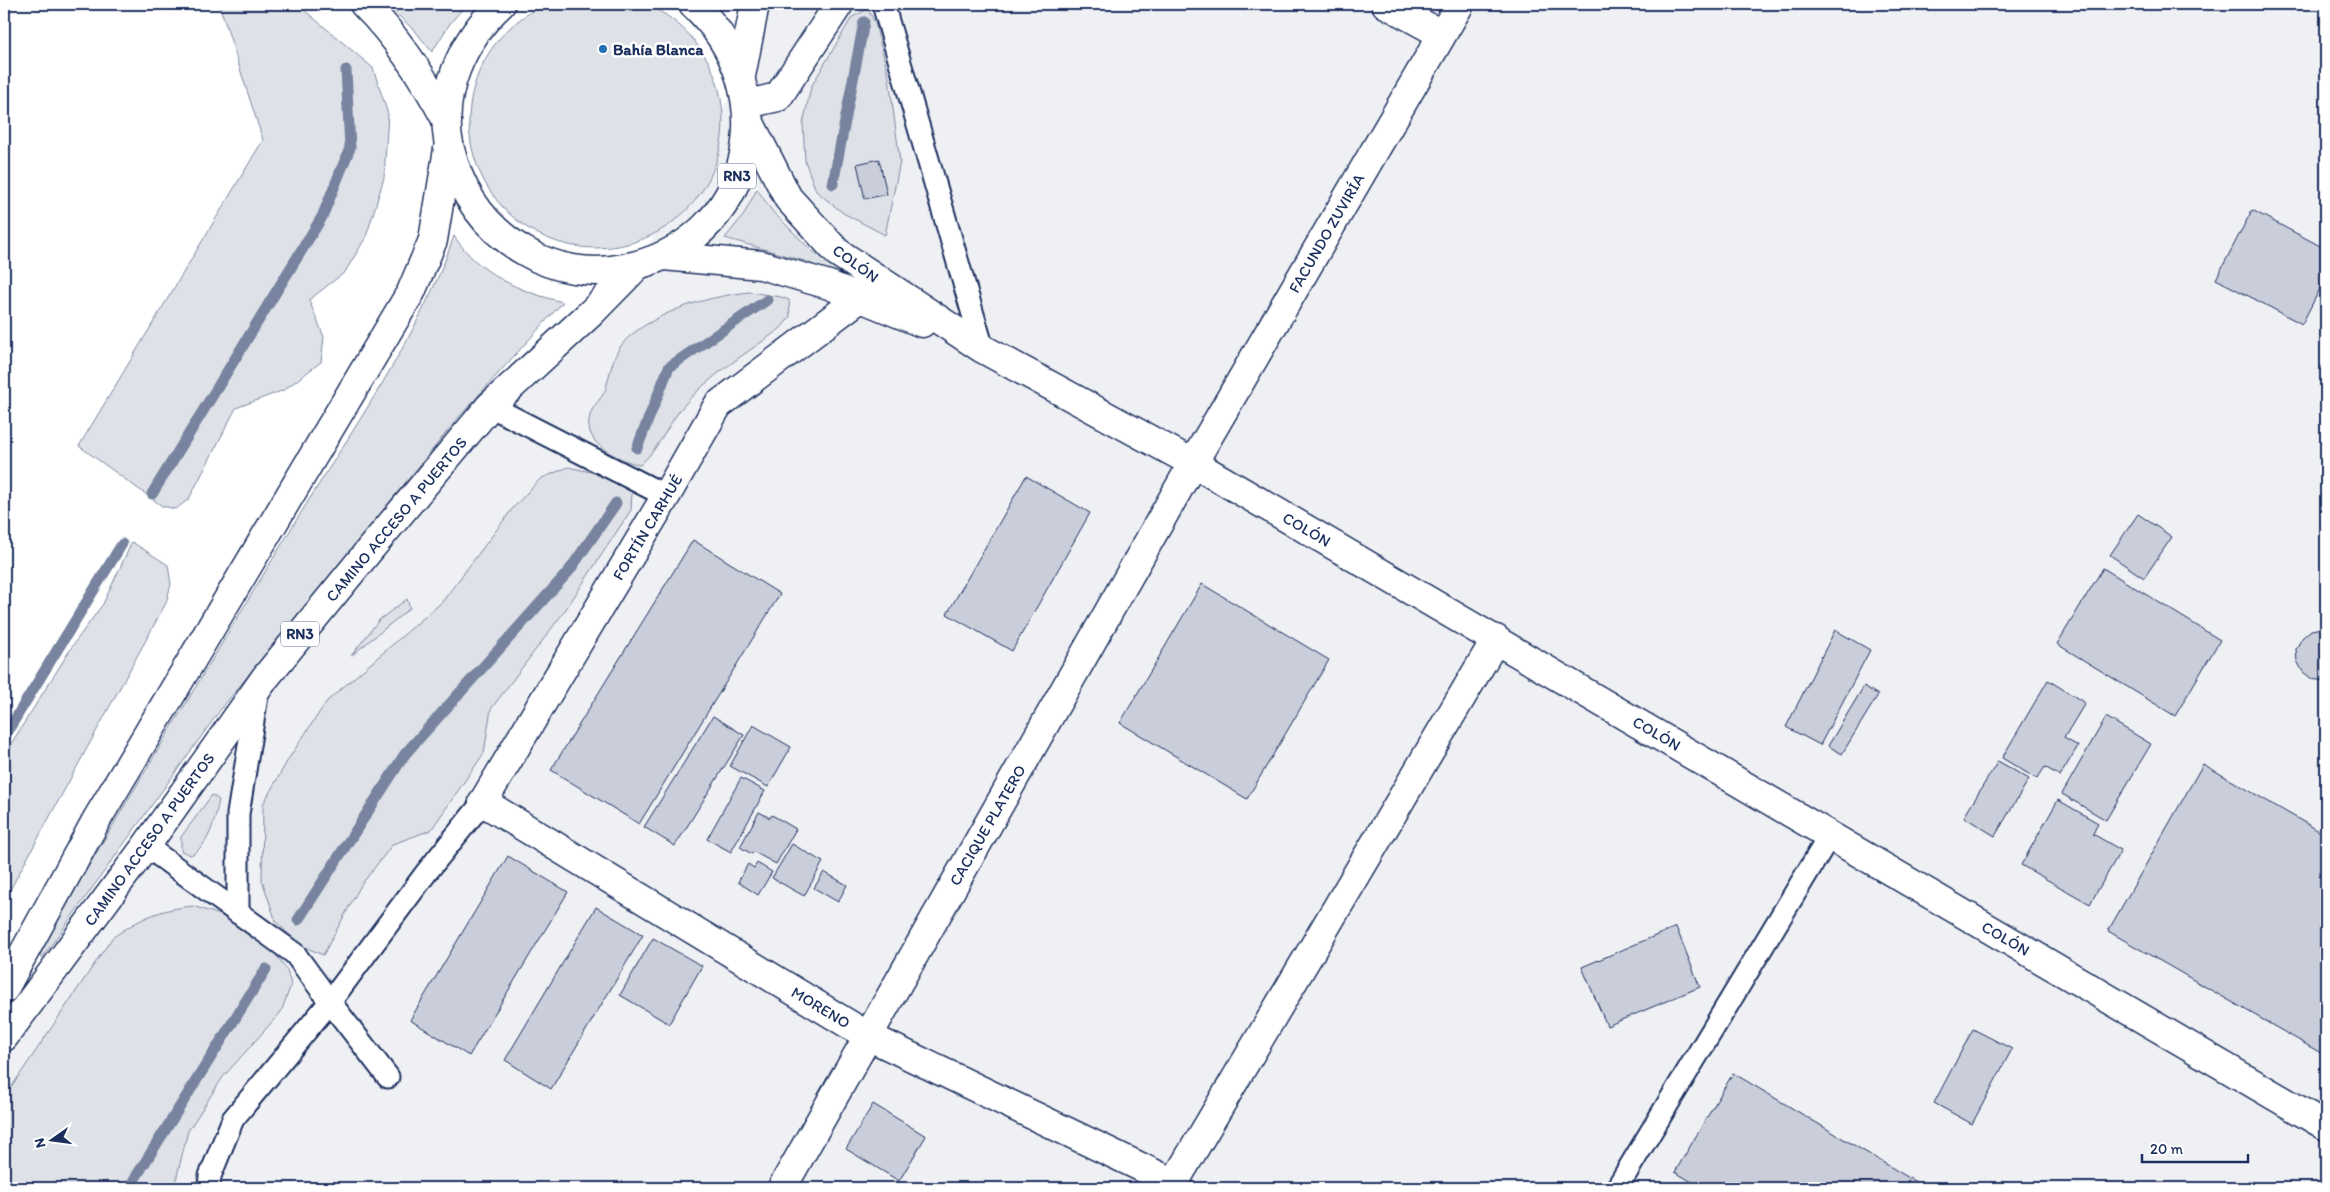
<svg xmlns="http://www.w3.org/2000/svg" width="2330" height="1192" font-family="Itim,sans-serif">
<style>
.built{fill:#eff0f4}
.green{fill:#dee1e7;stroke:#7c88a2}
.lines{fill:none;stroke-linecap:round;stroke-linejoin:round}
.stream{stroke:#77839f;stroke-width:11}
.building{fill:#caceda;stroke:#1b2f5e}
.service-casing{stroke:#1b2f5e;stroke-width:25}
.minor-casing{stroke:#1b2f5e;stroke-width:31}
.primary-casing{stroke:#1b2f5e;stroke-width:31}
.trunk-casing{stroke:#1b2f5e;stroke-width:31}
.service{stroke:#fff;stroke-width:21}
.minor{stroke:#fff;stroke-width:28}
.primary{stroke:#fff;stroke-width:28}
.trunk{stroke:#fff;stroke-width:28}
.poi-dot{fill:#1f6fb2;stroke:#fff;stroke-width:2}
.labels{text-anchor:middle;stroke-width:5;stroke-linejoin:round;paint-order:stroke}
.shield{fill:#fff;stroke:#5f6d8e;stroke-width:1}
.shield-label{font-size:15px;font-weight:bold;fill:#1b2f5e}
.poi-label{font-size:16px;font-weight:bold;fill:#1b2f5e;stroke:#fff;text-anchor:start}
.street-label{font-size:16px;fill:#1b2f5e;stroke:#fff}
</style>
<rect width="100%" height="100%" fill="#fff"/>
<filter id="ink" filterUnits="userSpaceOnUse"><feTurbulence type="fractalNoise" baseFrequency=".02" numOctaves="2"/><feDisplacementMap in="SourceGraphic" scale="10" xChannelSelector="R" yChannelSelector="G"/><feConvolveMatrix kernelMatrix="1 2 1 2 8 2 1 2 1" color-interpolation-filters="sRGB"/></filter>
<g filter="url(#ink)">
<path class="built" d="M755,4h1571v1184h-2322v-151l367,-489 266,-282 104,-190z"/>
<path class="green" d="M469 121a127 127 0 1 1 254 0a127 127 0 1 1-254 0Z
M219,4h78l76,64 15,46 -4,64 -18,59 -21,35 -36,28 15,37 -3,25 -37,28 -48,18 -47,91 -13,10 -14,-3 -83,-60 184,-306z
M386,4h54l23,4 -14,17 -17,27 -16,-20z
M868,9l7,14 14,55 11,84 -15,73 -42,-22 -27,-22 -11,-30 -2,-37 8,-37 41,-70z
M757,189l15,22 40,40 55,35 -1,3 -61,-28 -80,-23 18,-22z
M454,236c25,38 66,56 109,66l-104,115 -238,292 -179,249 -6,-4c86,-144 171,-287 258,-430 55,-90 126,-188 160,-288z
M750,292l31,5 8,3 1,17 -9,11c-33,25 -74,48 -101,82 -14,19 -22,39 -40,55 -24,-6 -63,-23 -48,-55 4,-8 12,-14 14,-22 6,-23 8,-41 29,-56 33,-24 76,-36 115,-40z
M568,467l32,7 32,18 -1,18 -67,102 -73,97 -7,44 -53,77 -38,14 -32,41 -38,70 -23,-10 -24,-23 -14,-42 1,-76 26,-46 38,-57 115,-99 71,-94 27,-29z
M132,542l36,23 3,19 -5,19 -162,298v-146l71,-113 28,-38z
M407,599l3,9 -59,48 28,-36z
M212,795l7,5c-4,19 -9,45 -28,55l-10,-4v-14z
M193,906l36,12 42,30 16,22 4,15 -10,27 -58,65 -35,54 -14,57h-170v-90l108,-160c27,-19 47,-29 81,-32z"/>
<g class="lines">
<path class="stream" d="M833,184l31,-162
M637,448l32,-81 98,-67
M152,494l170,-277 28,-69 -4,-78
M4,737l118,-193
M298,920l107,-166 164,-183 47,-68
M129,1188l137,-219"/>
</g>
<path class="building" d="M879,159l8,35 -22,5 -8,-35z
M2252,210l74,39v28l-24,47 -86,-45z
M1026,476l64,37 -78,138 -65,-37z
M2138,514l34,23 -28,41 -34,-23z
M693,540l87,54 -141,230 -88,-54z
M2103,568l117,72 -45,76 -118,-72z
M1202,584l127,76 -82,139 -127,-76z
M2322,628h4v53h-3l-11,-2 -9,-7 -6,-11 -1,-12 6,-11 9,-8z
M1835,630l35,20 -50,95 -34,-18z
M2048,680l37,23 -21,35 14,8 -18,30 -15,-9 -8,12 -35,-21z
M1864,686l14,9 -36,59 -14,-8z
M713,716l31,19 -69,111 -31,-19z
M2106,717l45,27 -45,76 -44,-26z
M753,725l38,22 -23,40 -38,-21z
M1998,761l31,18 -34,57 -31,-19z
M2203,764l123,71v221l-218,-125z
M741,778l24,13 -34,61 -24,-13z
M2058,800l40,23 -5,11 28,16 -31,54 -69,-39z
M759,812l11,6 2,-3 24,14 -20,35 -22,-12 -2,2 -12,-7z
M792,844l31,18 -19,34 -32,-18z
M508,856l60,36 -99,164 -59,-36z
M757,863l15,9 -14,23 -20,-13 10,-18 6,4z
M824,872l23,13 -9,17 -24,-14z
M596,907l47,28 -92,154 -46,-29z
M1676,927l24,60 -93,39 -25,-59z
M653,938l49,28 -33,58 -49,-29z
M1973,1029l39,20 -40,75 -38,-21z
M1733,1073l193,115h-224l-27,-16z
M873,1104l53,32 -27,45 -53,-32z"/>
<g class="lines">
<g class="service-casing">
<path id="service" d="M883,4l100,345
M490,406l176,90
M146,846l149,108 35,48 -97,117 -23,57 -1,12
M238,913v-99l20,-124
M388,1077l-58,-75 96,-129 57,-71
M1617,1188l213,-353"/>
</g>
<g class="minor-casing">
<path id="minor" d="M1386,4l55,30
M747,104l31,-7 61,-93
M748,119l40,79 49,54 146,97 210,114 1133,663
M664,256l97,9 68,20 93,38
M860,298l-142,107 -52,91 -183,306 385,234 306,147
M782,1188l411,-725 267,-459
M1171,1188l325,-549"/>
</g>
<g class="primary-casing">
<path id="primary" d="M364,4c34,34 60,74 83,117"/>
</g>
<g class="trunk-casing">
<path id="trunk" d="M501,4c-39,36 -64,91 -51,145 11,45 35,80 76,103 29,17 64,23 98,16 131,-25 163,-177 69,-264
M741,76l14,-72
M4,989l93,-170 314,-527 22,-52 16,-97
M4,1037l142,-191 119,-168 106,-130 119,-142 102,-94 45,-46"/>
</g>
<use href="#service" class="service"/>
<use href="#minor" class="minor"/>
<use href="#primary" class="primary"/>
<use href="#trunk" class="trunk"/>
</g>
</g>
<circle class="poi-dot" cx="603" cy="49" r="5"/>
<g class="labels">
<g class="shield">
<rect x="718" y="163.5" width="38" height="25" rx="4"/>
<rect x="281" y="621.5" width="38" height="25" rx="4"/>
</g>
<g class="shield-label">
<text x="737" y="181">RN3</text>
<text x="300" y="639">RN3</text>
</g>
<g class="poi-label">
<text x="613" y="55">Bahía Blanca</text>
</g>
<g class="street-label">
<text transform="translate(1326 233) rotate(-60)" y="6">FACUNDO ZUVIRÍA</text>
<text transform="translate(856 263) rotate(36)" y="6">COLÓN</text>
<text transform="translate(396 519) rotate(-50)" y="6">CAMINO ACCESO A PUERTOS</text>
<text transform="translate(647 527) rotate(-59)" y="6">FORTÍN CARHUÉ</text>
<text transform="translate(1307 529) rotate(30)" y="6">COLÓN</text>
<text transform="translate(1657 733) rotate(30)" y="6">COLÓN</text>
<text transform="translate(987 825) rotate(-60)" y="6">CACIQUE PLATERO</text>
<text transform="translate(149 839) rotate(-54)" y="6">CAMINO ACCESO A PUERTOS</text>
<text transform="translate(2006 938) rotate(30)" y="6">COLÓN</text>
<text transform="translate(821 1007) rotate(31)" y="6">MORENO</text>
</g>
</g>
<rect width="2330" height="1192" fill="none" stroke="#fff" stroke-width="20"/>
<rect x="10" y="10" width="2310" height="1172" fill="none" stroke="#1b2f5e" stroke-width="2" filter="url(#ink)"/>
<g transform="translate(52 1140) rotate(256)" stroke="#ffffff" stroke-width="4" paint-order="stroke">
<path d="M0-4L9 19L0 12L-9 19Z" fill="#1b2f5e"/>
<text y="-8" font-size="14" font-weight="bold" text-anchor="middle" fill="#1b2f5e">N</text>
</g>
<path d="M2142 1154v8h106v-8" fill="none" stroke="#1b2f5e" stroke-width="2.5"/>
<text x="2150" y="1154" font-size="15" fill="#1b2f5e" stroke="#ffffff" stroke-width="4" paint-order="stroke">20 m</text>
</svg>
